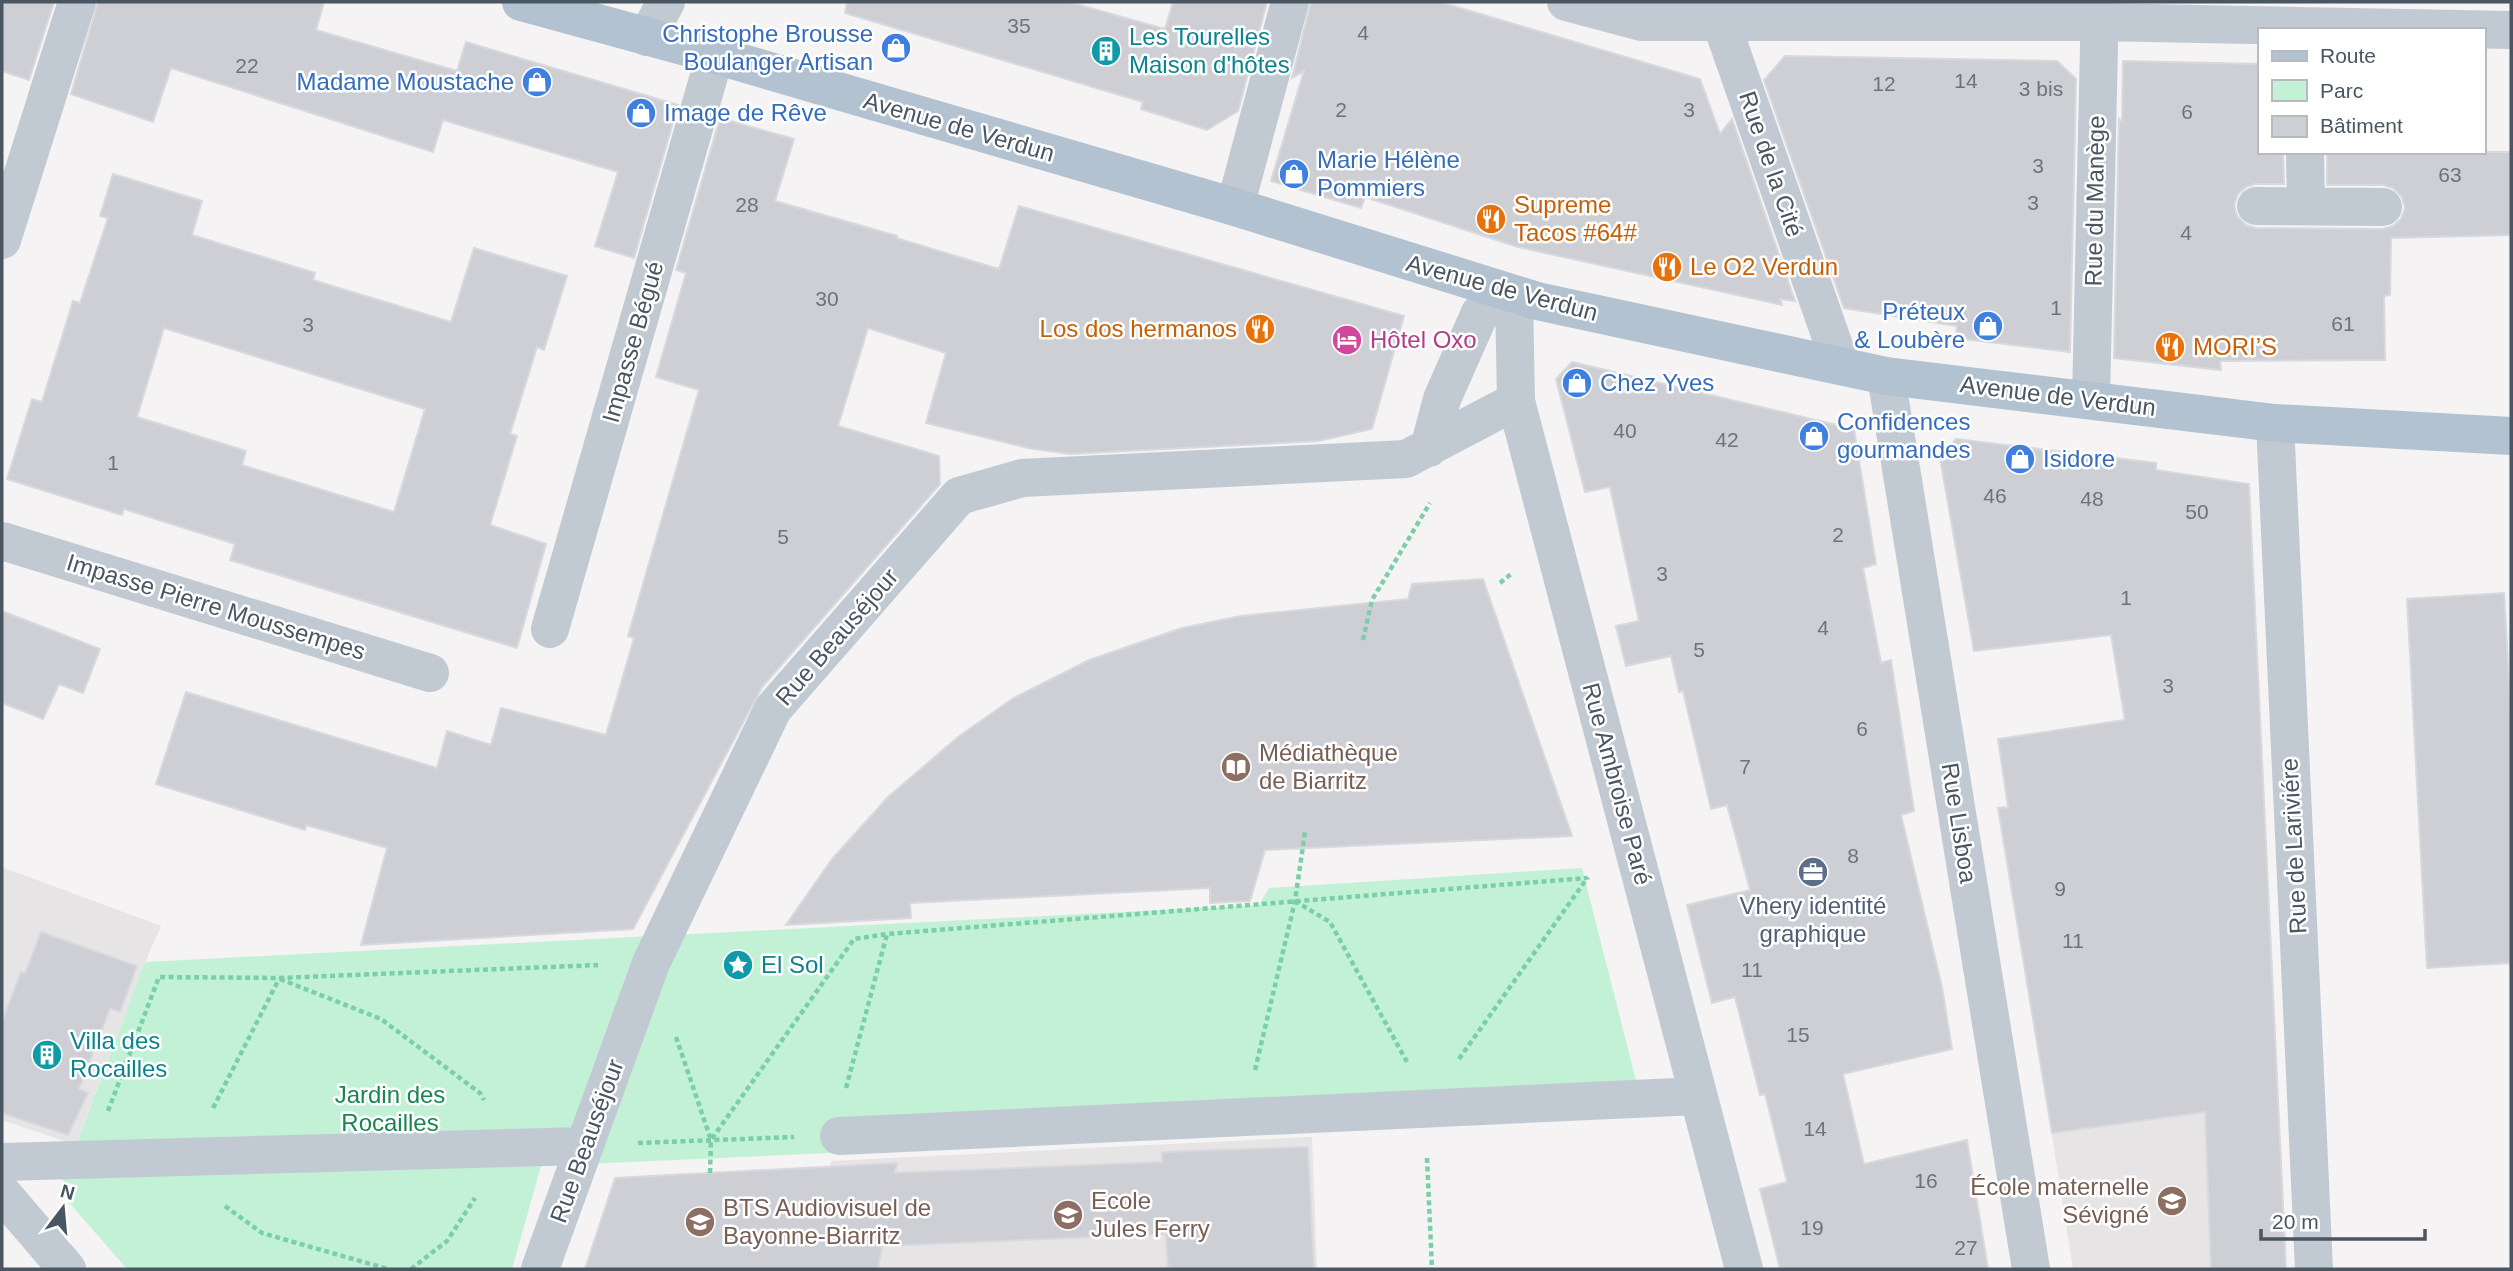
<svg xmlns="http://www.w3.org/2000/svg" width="2513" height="1271" font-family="Arial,sans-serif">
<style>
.education{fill:#e6e4e5}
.green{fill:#c3f1d5}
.building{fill:#cdcfd5;stroke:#d7d9de;stroke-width:2;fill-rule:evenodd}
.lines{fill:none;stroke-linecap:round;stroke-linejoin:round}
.path{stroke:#7ad0a6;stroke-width:4.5;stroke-dasharray:5 3.5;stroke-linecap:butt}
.minor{stroke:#c1cad2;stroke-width:38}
.major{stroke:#b3c2d1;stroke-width:38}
.labels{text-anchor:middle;stroke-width:5;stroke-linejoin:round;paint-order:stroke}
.number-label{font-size:21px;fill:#6b747e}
.shop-label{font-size:24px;fill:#366cbe;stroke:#fff;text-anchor:start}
.culture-label{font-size:24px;fill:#0d838f;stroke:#fff;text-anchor:start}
.street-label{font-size:24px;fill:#4a5661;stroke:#fff}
.food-label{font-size:24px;fill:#c56008;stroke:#fff;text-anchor:start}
.hotel-label{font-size:24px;fill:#b23c85;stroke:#fff;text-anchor:start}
.education-label{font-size:24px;fill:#785e54;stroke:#fff;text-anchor:start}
.service-label{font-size:24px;fill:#4e5e75;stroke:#fff}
.park-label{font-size:24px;fill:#17864f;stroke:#fff}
</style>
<rect width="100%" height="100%" fill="#f5f3f3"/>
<path class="education" d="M2,867l159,59 -16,36 -69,183 -74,-25z
M2274,1022l12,247h-213l-33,-210z
M1312,1137l5,132h-506l20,-108z"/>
<path class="green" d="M1582,868l63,248 -1104,50 -29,103h-385l-68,-78 86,-229 1114,-57 10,-17z"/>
<path class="building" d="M2,2h52l-25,78 -27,-9z
M98,2h226l-8,28 141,41 9,-29 212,63 -44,153 -39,-12 23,-74 -175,-52 -10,32 -262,-84 -18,54 -82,-28z
M847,2h222l96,27 8,-27h94l-29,109 -31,19 -66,-21 2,-7 -298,-89z
M1311,2h129l260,77 20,55 12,-15 63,182 -15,-2 2,6 -264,-58 -153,-50 -4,11 -90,-27 33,-110 -12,7z
M1785,56l272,5 19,18 -6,273 -114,-14 1,-12 -113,-18 -80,-228z
M2123,61l136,3v88h24l1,32h-29l-9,3 -8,7 -4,11 3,11 9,9 10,3 127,1 10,-3 8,-7 4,-11 -3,-11 -9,-9 -10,-3h-56v-33h184v83l-120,3 -1,57 -6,1 1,64 -165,1 1,9 -107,-12 5,-239 3,3z
M720,118l74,21 -19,62 122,35 -1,2 103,31 20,-63 385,110 -32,113 -54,12 -249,13 -41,-6 -102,-25 20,-70 -78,-25 -30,98 101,30 1,28 -178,203 -129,242 -272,16 26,-97 -81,-23 -1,5 -149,-46 30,-92 251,76 10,-37 44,14 10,-37 105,27 28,-97 -6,-2 71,-246 -43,-13 30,-104 -10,-3z
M113,174l89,27 -10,34 123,38 -2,7 138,42 23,-74 93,28 -23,74 -7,-3 -27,87 7,2 -27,89 56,19 -29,104 -287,-88 5,-16 -111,-35 -2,6 -115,-36 25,-80 10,3 31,-101 7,2 28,-85 -8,-2zM164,328l261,81 -31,103 -152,-47 4,-14 -109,-34z
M1572,362l282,67 22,135 -13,4 18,95 10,-3 23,151 -13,4 41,172 10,62 -109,25 21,90 103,-24 21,129h-208l-20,-80 27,-7 -22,-88 -5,1 -25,-98 -23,6 -25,-98 63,-15 -23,-85 -16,4 -28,-118 -4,1 -8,-36 -45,10 -10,-40 23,-5 -29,-134 -25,5 -29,-113z
M1956,439l200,24v7l93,14 37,785h-75l-6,-157 -153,21 -54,-325 10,-1 -10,-68 127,-19 -14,-85 -137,16 -34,-193z
M1483,579l89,257 -307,14 -15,51 -40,2v-15l-300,15 1,15 -125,7 46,-66 56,-62 70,-60 54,-38 77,-39 93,-32 59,-12 167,-17 4,-15z
M2504,593l7,125v245l-84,5 -20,-369z
M2,611l98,38 -17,44 -24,-9 -16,35 -41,-16z
M41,932l96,34 -17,46 -10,-4 -31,81 9,4 -20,42 -66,-22v-91l19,-50 4,2z
M1308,1147l6,122h-146l-2,-35 -284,12 -4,23h-293l30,-91 282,-15 -2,10 267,-11v-10z"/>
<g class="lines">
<path class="path" d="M1500,583l11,-9
M1363,640l9,-40 58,-97
M1295,901l35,21 77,140
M280,979l101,40 99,74 4,7
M676,1037l35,103 143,-201 33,-5 700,-56
M1459,1059l129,-182
M1255,1070l40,-169 10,-69
M846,1088l41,-154
M213,1108l66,-129
M108,1111l51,-134 120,1 319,-13
M638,1143l156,-6
M1427,1158l5,111
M710,1173l1,-33
M225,1206l37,27 126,36
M411,1269l36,-28 28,-43"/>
<path class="minor" d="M1566,2l75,20h458l412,8
M1714,2l127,364
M647,37l19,-35
M2305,152l1,54
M2256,206l127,1
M1235,207l55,-205
M2,240l75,-238
M1886,376l145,893
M2091,400l9,-398
M2275,423l39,846
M1429,448l13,-49 38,-86 34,-17 2,105 228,868
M2,541l428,132
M550,629l165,-574
M839,1136l859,-40
M2,1162l583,-16
M2,1193l65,76
M540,1269l111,-306 122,-254 186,-213 63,-18 384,-19 110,-58"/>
<path class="major" d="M521,2l194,53 520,152 302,94 349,75 389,47 236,13"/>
</g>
<defs>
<g id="shop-disc" transform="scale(1.575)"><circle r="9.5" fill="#3f7fe0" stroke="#fff"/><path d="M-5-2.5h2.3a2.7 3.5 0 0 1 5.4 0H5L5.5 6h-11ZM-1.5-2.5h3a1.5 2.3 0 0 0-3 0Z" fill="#fff"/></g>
<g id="building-disc" transform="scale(1.575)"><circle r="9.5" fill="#0f9aa8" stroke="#fff"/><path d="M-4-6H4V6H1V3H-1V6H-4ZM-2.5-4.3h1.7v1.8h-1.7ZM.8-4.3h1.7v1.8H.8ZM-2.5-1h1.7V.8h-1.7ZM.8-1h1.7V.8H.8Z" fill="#fff"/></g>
<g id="restaurant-disc" transform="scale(1.575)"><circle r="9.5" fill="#e8710a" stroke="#fff"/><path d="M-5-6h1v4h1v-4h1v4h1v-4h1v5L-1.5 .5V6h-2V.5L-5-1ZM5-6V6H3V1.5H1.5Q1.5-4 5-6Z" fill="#fff"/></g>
<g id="hotel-disc" transform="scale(1.575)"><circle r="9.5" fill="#d1479c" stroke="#fff"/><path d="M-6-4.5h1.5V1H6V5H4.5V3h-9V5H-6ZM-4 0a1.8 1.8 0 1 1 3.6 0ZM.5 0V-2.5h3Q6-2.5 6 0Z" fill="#fff"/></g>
<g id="library-disc" transform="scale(1.575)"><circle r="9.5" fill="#8d6e63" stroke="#fff"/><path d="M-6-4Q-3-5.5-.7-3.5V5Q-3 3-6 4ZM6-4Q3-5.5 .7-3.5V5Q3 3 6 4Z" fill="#fff"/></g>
<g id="office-disc" transform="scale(1.575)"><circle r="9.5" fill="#5c6f8a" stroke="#fff"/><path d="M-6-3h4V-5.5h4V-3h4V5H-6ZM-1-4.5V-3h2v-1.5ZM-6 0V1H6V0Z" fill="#fff"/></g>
<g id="sight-disc" transform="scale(1.575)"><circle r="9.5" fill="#0f9aa8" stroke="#fff"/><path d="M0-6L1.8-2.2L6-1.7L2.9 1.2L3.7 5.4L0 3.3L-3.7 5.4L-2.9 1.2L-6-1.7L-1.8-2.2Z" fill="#fff"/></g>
<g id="school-disc" transform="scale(1.575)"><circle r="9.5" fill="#8d6e63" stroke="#fff"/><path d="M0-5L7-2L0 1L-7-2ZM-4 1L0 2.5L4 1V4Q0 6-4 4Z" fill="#fff"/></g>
<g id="university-disc" transform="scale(1.575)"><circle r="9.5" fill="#8d6e63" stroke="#fff"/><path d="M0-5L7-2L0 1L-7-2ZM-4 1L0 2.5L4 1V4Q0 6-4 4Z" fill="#fff"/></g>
</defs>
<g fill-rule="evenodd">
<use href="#shop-disc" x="896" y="48"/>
<use href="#building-disc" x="1106" y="51"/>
<use href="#shop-disc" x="537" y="82"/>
<use href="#shop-disc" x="641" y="113"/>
<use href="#shop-disc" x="1294" y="174"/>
<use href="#restaurant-disc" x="1491" y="219"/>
<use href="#restaurant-disc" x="1667" y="267"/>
<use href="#shop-disc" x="1988" y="326"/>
<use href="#restaurant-disc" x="1260" y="329"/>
<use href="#hotel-disc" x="1347" y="340"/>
<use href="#restaurant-disc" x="2170" y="347"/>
<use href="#shop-disc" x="1577" y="383"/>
<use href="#shop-disc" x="1814" y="436"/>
<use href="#shop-disc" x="2020" y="459"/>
<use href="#library-disc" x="1236" y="767"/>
<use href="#office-disc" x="1813" y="872"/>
<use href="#sight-disc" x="738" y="965"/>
<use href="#building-disc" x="47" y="1055"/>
<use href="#school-disc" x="2172" y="1201"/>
<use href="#school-disc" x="1068" y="1215"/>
<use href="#university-disc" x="700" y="1222"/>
</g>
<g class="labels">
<g class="number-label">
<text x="1019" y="33">35</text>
<text x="1363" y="40">4</text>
<text x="247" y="73">22</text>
<text x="1966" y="88">14</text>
<text x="1884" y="91">12</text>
<text x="2041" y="96">3 bis</text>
<text x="1341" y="117">2</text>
<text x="1689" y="117">3</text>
<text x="2187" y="119">6</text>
<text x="2038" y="173">3</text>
<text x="2450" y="182">63</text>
<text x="2033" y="210">3</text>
<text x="747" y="212">28</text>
<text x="2186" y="240">4</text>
<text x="827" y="306">30</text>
<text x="2056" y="315">1</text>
<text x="2343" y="331">61</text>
<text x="308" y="332">3</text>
<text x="1625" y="438">40</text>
<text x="1727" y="447">42</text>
<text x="113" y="470">1</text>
<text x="1995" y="503">46</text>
<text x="2092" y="506">48</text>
<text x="2197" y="519">50</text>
<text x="1838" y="542">2</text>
<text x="783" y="544">5</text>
<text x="1662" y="581">3</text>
<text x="2126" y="605">1</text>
<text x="1823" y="635">4</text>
<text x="1699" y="657">5</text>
<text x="2168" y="693">3</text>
<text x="1862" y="736">6</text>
<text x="1745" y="774">7</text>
<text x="1853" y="863">8</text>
<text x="2060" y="896">9</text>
<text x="2073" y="948">11</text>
<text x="1752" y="977">11</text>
<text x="1798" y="1042">15</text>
<text x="1815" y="1136">14</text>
<text x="1926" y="1188">16</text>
<text x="1812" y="1235">19</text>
<text x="1966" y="1255">27</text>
</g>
<g class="shop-label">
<text x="873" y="42" text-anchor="end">Christophe Brousse<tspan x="873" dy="28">Boulanger Artisan</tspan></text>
<text x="514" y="90" text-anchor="end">Madame Moustache</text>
<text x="664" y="121">Image de Rêve</text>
<text x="1317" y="168">Marie Hélène<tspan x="1317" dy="28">Pommiers</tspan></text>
<text x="1965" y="320" text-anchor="end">Préteux<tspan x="1965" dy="28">&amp; Loubère</tspan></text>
<text x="1600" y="391">Chez Yves</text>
<text x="1837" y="430">Confidences<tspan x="1837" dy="28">gourmandes</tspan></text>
<text x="2043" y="467">Isidore</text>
</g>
<g class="culture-label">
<text x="1129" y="45">Les Tourelles<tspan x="1129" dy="28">Maison d'hôtes</tspan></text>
<text x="761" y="973">El Sol</text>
<text x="70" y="1049">Villa des<tspan x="70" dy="28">Rocailles</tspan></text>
</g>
<g class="street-label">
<text transform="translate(959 127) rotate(16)" y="8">Avenue de Verdun</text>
<text transform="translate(1771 164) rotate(71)" y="8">Rue de la Cité</text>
<text transform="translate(2095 201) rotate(-89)" y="8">Rue du Manège</text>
<text transform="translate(1502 288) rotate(15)" y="8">Avenue de Verdun</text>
<text transform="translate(633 342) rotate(-74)" y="8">Impasse Bégué</text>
<text transform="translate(2058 396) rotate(7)" y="8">Avenue de Verdun</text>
<text transform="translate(216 607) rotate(17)" y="8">Impasse Pierre Moussempes</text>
<text transform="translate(837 637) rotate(-49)" y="8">Rue Beauséjour</text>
<text transform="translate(1617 784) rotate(75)" y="8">Rue Ambroise Paré</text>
<text transform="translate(1959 823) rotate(81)" y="8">Rue Lisboa</text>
<text transform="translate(2294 846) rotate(-93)" y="8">Rue de Lariviére</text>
<text transform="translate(587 1141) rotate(-70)" y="8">Rue Beauséjour</text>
</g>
<g class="food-label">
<text x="1514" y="213">Supreme<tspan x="1514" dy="28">Tacos #64#</tspan></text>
<text x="1690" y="275">Le O2 Verdun</text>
<text x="1237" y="337" text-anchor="end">Los dos hermanos</text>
<text x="2193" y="355">MORI’S</text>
</g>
<g class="hotel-label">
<text x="1370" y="348">Hôtel Oxo</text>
</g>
<g class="education-label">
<text x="1259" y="761">Médiathèque<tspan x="1259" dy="28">de Biarritz</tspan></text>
<text x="2149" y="1195" text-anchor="end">École maternelle<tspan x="2149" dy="28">Sévigné</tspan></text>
<text x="1091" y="1209">Ecole<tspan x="1091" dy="28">Jules Ferry</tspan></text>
<text x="723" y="1216">BTS Audiovisuel de<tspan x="723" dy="28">Bayonne-Biarritz</tspan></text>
</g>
<g class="service-label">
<text x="1813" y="914">Vhery identité<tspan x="1813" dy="28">graphique</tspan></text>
</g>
<g class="park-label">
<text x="390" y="1103">Jardin des<tspan x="390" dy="28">Rocailles</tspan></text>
</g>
</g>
<rect width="2513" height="1271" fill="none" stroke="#4a5661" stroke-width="7"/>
<rect x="2258" y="28" width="228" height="126" fill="#ffffff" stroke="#b7bbc0" stroke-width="2"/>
<rect x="2272" y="51" width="35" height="10" fill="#b3c2d1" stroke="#b7bbc0" stroke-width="2"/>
<text x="2320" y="63" font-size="21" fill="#4a5661">Route</text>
<rect x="2272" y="80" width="35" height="21" fill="#c3f1d5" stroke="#b7bbc0" stroke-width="2"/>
<text x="2320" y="98" font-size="21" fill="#4a5661">Parc</text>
<rect x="2272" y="116" width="35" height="21" fill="#cdcfd5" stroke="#b7bbc0" stroke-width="2"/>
<text x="2320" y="133" font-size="21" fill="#4a5661">Bâtiment</text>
<g transform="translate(63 1208) rotate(16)" stroke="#ffffff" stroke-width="5" paint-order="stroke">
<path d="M0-5L12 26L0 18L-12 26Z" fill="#4a5661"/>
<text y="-10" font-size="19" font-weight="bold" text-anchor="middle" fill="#4a5661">N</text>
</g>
<path d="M2261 1229v10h164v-10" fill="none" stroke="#4a5661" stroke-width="3.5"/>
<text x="2272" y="1229" font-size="21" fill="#4a5661" stroke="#ffffff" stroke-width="5" paint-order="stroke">20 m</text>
</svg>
